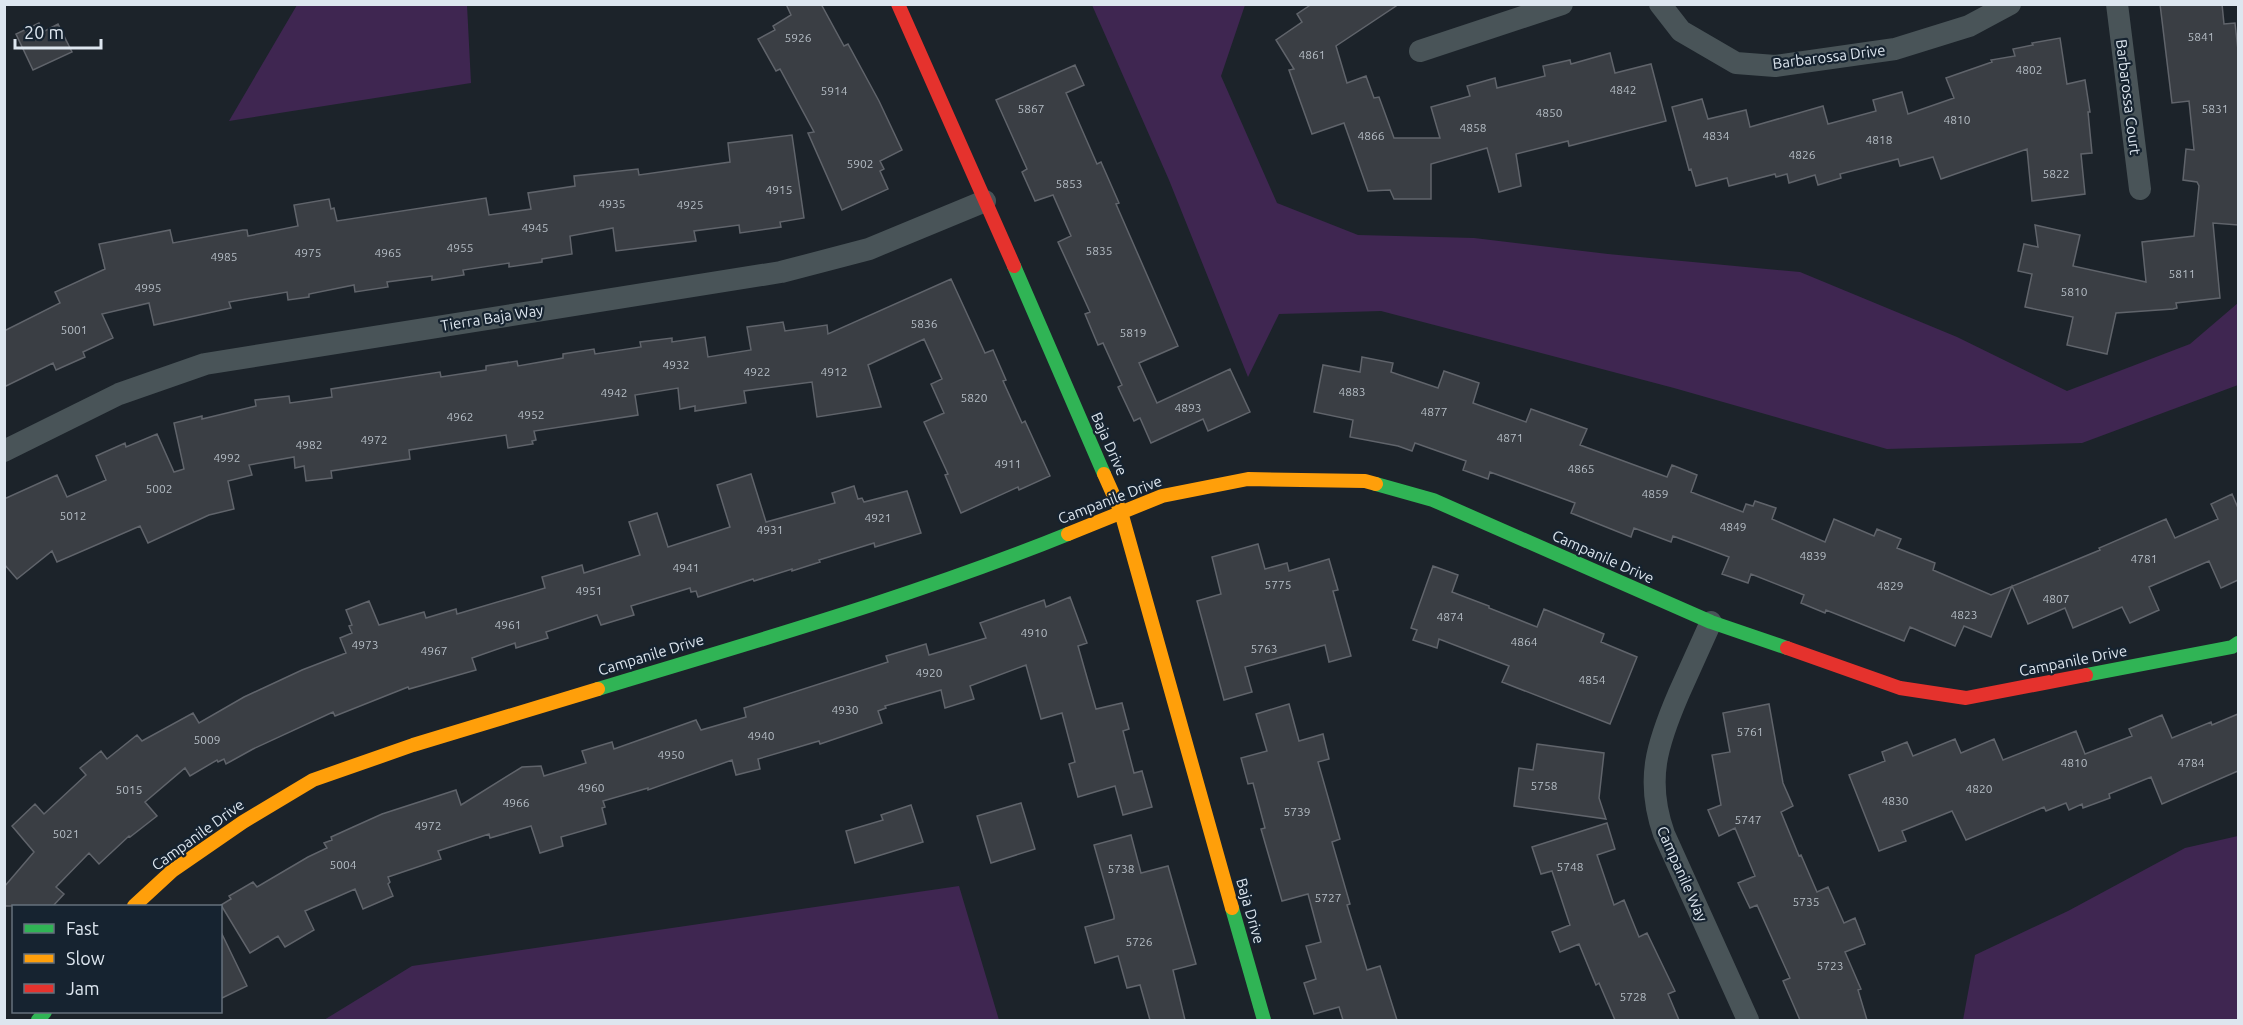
<svg xmlns="http://www.w3.org/2000/svg" width="2243" height="1025" font-family="Ubuntu,sans-serif">
<style>
.green{fill:#3f2651}
.building{fill:#3a3e44;stroke:#60646b;stroke-width:1.5}
.lines{fill:none;stroke-linecap:round;stroke-linejoin:round}
.street{stroke:#495458;stroke-width:22}
.fast{stroke:#30b455;stroke-width:14}
.slow{stroke:#ff9f0a;stroke-width:14}
.jam{stroke:#e5322d;stroke-width:14}
.labels{text-anchor:middle;stroke-width:4.5;stroke-linejoin:round;paint-order:stroke}
.number-label{font-size:12px;fill:#b4bcc4}
.street-label{font-size:15px;fill:#dde6ef;stroke:#162330}
</style>
<rect width="100%" height="100%" fill="#1c232a"/>
<path class="green" d="M297,5h170l4,78 -242,38z
M1092,5h153l-24,71 56,127 81,32 116,3 134,16 192,18 157,65 110,54 123,-47 48,-41v82l-156,58 -195,6 -213,-61 -293,-77 -102,3 -31,63 -79,-197z
M2238,836v184h-275l12,-65 93,-44 117,-63z
M959,886l40,134h-675l88,-54z"/>
<path class="building" d="M786,4h35l23,42 4,-2 31,57 23,49 -22,11 4,8 -4,2 8,18 -46,21 -34,-77 6,-1 -34,-63 -4,2 -18,-32 17,-9 -2,-4 18,-11z
M1312,4h87l-63,42 11,37 19,-7 8,22 5,-1 15,41h46l-9,-31 39,-11 -3,-10 28,-8 2,10 48,-12 -2,-10 27,-6 1,4 39,-11 5,20 36,-9 15,57 -97,25 -1,-5 -52,13 5,32 -22,6 -12,-44 -56,16v35h-37l-4,-9 -22,1 -24,-68 -32,11 -23,-64 5,-1 -18,-29 26,-18 -5,-8z
M2160,4h62l2,20 11,-1 3,27v175l-25,-2 7,75 -44,5 1,5 -4,1 -57,4 -9,41 -40,-9 6,-28 -48,-10 7,-33 -14,-3 6,-27 14,3 -3,-22 45,10 -7,31 73,16 -4,-40 52,-6 5,-50 -2,-4 -14,-2 3,-31 8,1 -5,-49 -17,2z
M39,23l4,9 15,-8 14,28 -39,18 -17,-36z
M2060,38l7,46 18,-4 5,32h-2l4,41 -11,1 4,40 -53,7 -5,-52 -86,30 -8,-22 -33,9 -2,-7 -58,15 1,4 -23,7 -3,-10 -26,8 -2,-9 -11,3 -1,-3 -46,12 -2,-8 -31,8 -5,-17 -2,1 -17,-63 30,-8 6,20 38,-9 4,17 73,-21 5,18 48,-13 -3,-11 29,-8 6,22 46,-16 -8,-20 46,-16 -1,-2 24,-4 -2,-7 20,-4 -1,-2z
M1075,65l9,20 -18,8 31,71 4,-2 18,41 -3,1 62,142 -39,17 18,40 73,-34 20,43 -42,19 -5,-12 -52,24 -11,-25 -6,3 -16,-34 4,-2 -19,-42 -5,2 -13,-31 5,-2 -32,-70 13,-6 -18,-41 -18,6 -13,-29 5,-3 -31,-69z
M792,135l12,83 -24,4 1,5 -41,6 -1,-8 -45,6 2,10 -80,10 -3,-23 -43,8 2,18 -30,5v3l-33,5v-4l-46,7 1,5 -32,5v-4l-45,6 1,5 -33,5 -1,-7 -45,9v3l-21,3 -1,-8 -58,10 2,6 -77,17 -5,-22 -47,11 11,24 -30,14 2,5 -29,13 -3,-7 -49,24v-56l56,-28 -5,-11 50,-23 -6,-25 71,-14 3,13 70,-13h4l1,6 50,-10 -4,-21 35,-6 2,10 3,-1 3,13 149,-23 3,17 42,-6 -3,-16 47,-7 -1,-10 64,-7 1,6 91,-13 -2,-19z
M951,279l34,74 8,-3 13,30 -3,1 19,42 3,-2 25,55 -31,14 -1,-3 -57,26 -16,-38 3,-1 -24,-52 20,-9 -13,-29 11,-5 -18,-40 -56,26 13,42 -64,10 -5,-35 -68,9 2,12 -51,8v-5l-15,3 -2,-21 -43,7 3,20 -104,16 2,9 -4,1 1,3 -25,4 -2,-13 -97,15 1,9 -79,12 1,7 -26,3 -2,-15 -9,2 -1,-11 -45,8 3,10 -24,6 6,28 -25,6 -61,28 -8,-17 -83,36 -5,-11 -35,28 -13,-15v-65l53,-24 10,22 39,-17 -10,-24 29,-13 1,4 31,-13 17,38 10,-3 -10,-46 28,-7v3l54,-13 -1,-6 34,-4 1,7 42,-6 -1,-8 109,-17 1,5 45,-7v-4l31,-5 1,5 45,-8v-4l31,-5 1,5 46,-7 -1,-5 32,-4v4l33,-5 3,20 43,-7 -4,-23 36,-5 2,9 42,-6 1,9z
M1362,357l31,6 -2,9 47,16 6,-17 35,12 -6,20 53,19 5,-13 56,20 -7,16 87,32 5,-12 25,10 -6,17 52,20 3,-8 7,2 2,-5 21,7 -4,11 53,23 9,-23 40,17 3,-7 24,10 -4,9 38,15 -2,7 58,25 109,-45 -1,-2 67,-29 9,19 43,-19 -7,-15 21,-10 6,14v72l-17,8 -12,-27 -60,26 10,23 -29,13 -8,-16 -49,21 -8,-20 -37,16 -16,-38 -21,51 -27,-11 -9,20 -45,-19 -6,14 -78,-31 -1,3 -24,-10 3,-8 -53,-21 -3,9 -26,-9 7,-17 -56,-21 -2,6 -37,-14 -3,9 -60,-24 4,-10 -85,-31 -2,7 -25,-9 3,-9 -51,-18 -3,8 -14,-5 -48,-9 3,-17 -39,-8 9,-47 37,7z
M751,474l15,48 69,-19 -3,-10 22,-7 4,13 4,-1 2,4 43,-11 14,42 -46,14 -1,-4 -55,17 1,2 -28,9v-2l-38,12 -1,-2 -55,18 -2,-6 -5,1 -1,-4 -59,18 3,9 -33,10 -4,-10 -51,17 2,6 -32,10 -1,-5 -43,15 4,12 -67,19 -1,-2 -73,29 -2,-4 -80,37 -27,15 -2,-5 -6,3 -1,-2 -27,16 -5,-8 -40,34 12,14 -27,21 -1,-1 -30,28 -10,-11 -33,34 8,7 -11,12h-49v-19l30,-35 -22,-26 23,-22 9,10 42,-39 -6,-7 21,-17 6,8 30,-24 5,6 51,-28 6,10 45,-26 58,-27 44,-17 -6,-15 12,-5 -3,-7 3,-1 -6,-15 23,-9 10,24 45,-13 2,6 30,-9 1,5 88,-26 -3,-11 40,-12 2,8 56,-18 -11,-33 28,-9 11,34 62,-20 -13,-42z
M1258,544l7,25 22,-6 2,8 40,-12 9,31 -5,1 18,65 -22,6 -4,-17 -80,22 7,25 -28,8 -27,-99 24,-7 -9,-37z
M1433,566l25,9 -6,17 37,14v2l48,19 7,-18 60,25 -3,8 36,15 -27,67 -108,-42 7,-16 -70,-27 -2,9 -24,-8 4,-10 -6,-2z
M1070,597l17,46 -9,3 18,63 26,-6 7,26 -6,2 11,42 8,-2 10,36 -29,8 -8,-29 -37,11 -9,-33 6,-2 -13,-49 -21,6 -15,-54 -56,21 4,13 -29,9 -4,-18 -56,16 1,2 -8,3 4,12 -62,21 -1,-3 -61,18 2,10 -24,6 -4,-15 -84,30v-2l-45,13 2,6 -3,1 4,16 -45,13 2,9 -23,7 -9,-27 -41,12 -1,-4 -51,17 3,8 -53,18 2,5 -2,2 5,12 -30,13 -8,-20 -50,22 9,19 -29,17 -7,-11 -28,17 -29,-48 10,-6 -2,-3 24,-14 4,5 51,-30 19,-9 -3,-5 8,-3 -1,-3 51,-23 74,-24 5,15 61,-38 19,-1 3,10 42,-13 -4,-12 30,-9 2,7 82,-29 5,10 45,-13 -2,-9 144,-46 -2,-6 40,-12 3,11 57,-17 -6,-15 64,-23 2,7z
M1289,704l10,37 24,-7 6,25 -11,3 22,77 -8,3 18,62 -3,1 20,65 13,-4 17,54h-54l-4,-13 -25,7 -10,-31 12,-4 -10,-33 15,-4 -13,-48 -26,7 -21,-72 4,-1 -12,-45 -5,1 -7,-26 26,-7 -11,-37z
M1769,704l14,79 10,23 -12,6 18,44 2,-1 16,37 11,-5 16,36 11,-5 10,26 -20,8 16,37 -3,1 9,30h-67l-17,-39 7,-3 -33,-73 -7,3 -12,-25 17,-7 -20,-48 -16,8 -11,-26 13,-5 -9,-50 18,-3 -7,-39z
M2238,714v57l-76,33 -11,-27 -42,17 1,4 -27,10 -1,-4 -13,6 -3,-7 -20,8 -2,-4 -78,33 -14,-29 -50,20 4,10 -27,10 -30,-76 36,-14 -3,-9 25,-10 6,14 42,-17 6,14 33,-14 9,21 73,-29 9,23 47,-18 -3,-7 33,-14 10,23 39,-16 1,3z
M1537,744l67,9 -5,45 7,21 -92,-13 5,-38 14,2z
M1021,803l14,46 -44,14 -14,-47z
M911,805l12,37 -68,21 -9,-32 37,-11 -2,-5z
M1607,823l8,26 -18,6 17,50 10,-5 15,37 8,-4 28,58 -7,3 11,26h-64l-16,-37 -3,2 -17,-41 -19,8 -8,-20 18,-7 -18,-54 -11,3 -9,-27z
M1131,835l10,38 27,-7 28,98 -23,6 12,50h-35l-10,-35 -13,3 -9,-32 -23,7 -10,-36 29,-8v-3l-20,-71z
M220,930l27,56 -27,13z"/>
<g class="lines">
<path class="street" d="M1660,4l21,27 55,32 39,3 120,-17 74,-23 41,-22
M2117,4l23,185
M1420,51l142,-47
M4,451l115,-57 86,-30 576,-92 88,-23 116,-48
M1711,622c-11,24 -21,47 -32,71 -22,51 -34,87 -15,141l84,186"/>
<path class="fast" d="M1014,266l90,208
M1376,484l57,16 278,122 76,26
M2086,675l146,-28 6,-4
M598,689c158,-48 317,-93 470,-155
M1232,908l32,112
M38,1020l7,-8"/>
<path class="slow" d="M1104,474l17,38 111,396
M1068,534l94,-38 86,-17 117,2 11,3
M134,906l38,-35 71,-49 70,-42 100,-35 185,-56"/>
<path class="jam" d="M898,4l116,262
M1787,648l113,40 66,10 120,-23"/>
</g>
<g class="labels">
<g class="number-label">
<text x="2201" y="41">5841</text>
<text x="798" y="42">5926</text>
<text x="1312" y="59">4861</text>
<text x="2029" y="74">4802</text>
<text x="1623" y="94">4842</text>
<text x="834" y="95">5914</text>
<text x="1031" y="113">5867</text>
<text x="2215" y="113">5831</text>
<text x="1549" y="117">4850</text>
<text x="1957" y="124">4810</text>
<text x="1473" y="132">4858</text>
<text x="1371" y="140">4866</text>
<text x="1716" y="140">4834</text>
<text x="1879" y="144">4818</text>
<text x="1802" y="159">4826</text>
<text x="860" y="168">5902</text>
<text x="2056" y="178">5822</text>
<text x="1069" y="188">5853</text>
<text x="779" y="194">4915</text>
<text x="612" y="208">4935</text>
<text x="690" y="209">4925</text>
<text x="535" y="232">4945</text>
<text x="460" y="252">4955</text>
<text x="1099" y="255">5835</text>
<text x="308" y="257">4975</text>
<text x="388" y="257">4965</text>
<text x="224" y="261">4985</text>
<text x="2182" y="278">5811</text>
<text x="148" y="292">4995</text>
<text x="2074" y="296">5810</text>
<text x="924" y="328">5836</text>
<text x="74" y="334">5001</text>
<text x="1133" y="337">5819</text>
<text x="676" y="369">4932</text>
<text x="757" y="376">4922</text>
<text x="834" y="376">4912</text>
<text x="1352" y="396">4883</text>
<text x="614" y="397">4942</text>
<text x="974" y="402">5820</text>
<text x="1188" y="412">4893</text>
<text x="1434" y="416">4877</text>
<text x="531" y="419">4952</text>
<text x="460" y="421">4962</text>
<text x="1510" y="442">4871</text>
<text x="374" y="444">4972</text>
<text x="309" y="449">4982</text>
<text x="227" y="462">4992</text>
<text x="1008" y="468">4911</text>
<text x="1581" y="473">4865</text>
<text x="159" y="493">5002</text>
<text x="1655" y="498">4859</text>
<text x="73" y="520">5012</text>
<text x="878" y="522">4921</text>
<text x="1733" y="531">4849</text>
<text x="770" y="534">4931</text>
<text x="1813" y="560">4839</text>
<text x="2144" y="563">4781</text>
<text x="686" y="572">4941</text>
<text x="1278" y="589">5775</text>
<text x="1890" y="590">4829</text>
<text x="589" y="595">4951</text>
<text x="2056" y="603">4807</text>
<text x="1964" y="619">4823</text>
<text x="1450" y="621">4874</text>
<text x="508" y="629">4961</text>
<text x="1034" y="637">4910</text>
<text x="1524" y="646">4864</text>
<text x="365" y="649">4973</text>
<text x="1264" y="653">5763</text>
<text x="434" y="655">4967</text>
<text x="929" y="677">4920</text>
<text x="1592" y="684">4854</text>
<text x="845" y="714">4930</text>
<text x="1750" y="736">5761</text>
<text x="761" y="740">4940</text>
<text x="207" y="744">5009</text>
<text x="671" y="759">4950</text>
<text x="2074" y="767">4810</text>
<text x="2191" y="767">4784</text>
<text x="1544" y="790">5758</text>
<text x="591" y="792">4960</text>
<text x="1979" y="793">4820</text>
<text x="129" y="794">5015</text>
<text x="1895" y="805">4830</text>
<text x="516" y="807">4966</text>
<text x="1297" y="816">5739</text>
<text x="1748" y="824">5747</text>
<text x="428" y="830">4972</text>
<text x="66" y="838">5021</text>
<text x="343" y="869">5004</text>
<text x="1570" y="871">5748</text>
<text x="1121" y="873">5738</text>
<text x="1328" y="902">5727</text>
<text x="1806" y="906">5735</text>
<text x="1139" y="946">5726</text>
<text x="1830" y="970">5723</text>
<text x="1633" y="1001">5728</text>
</g>
<g class="street-label">
<text transform="translate(1829 57) rotate(-7)" y="5">Barbarossa Drive</text>
<text transform="translate(2128 97) rotate(83)" y="5">Barbarossa Court</text>
<text transform="translate(492 318) rotate(-9)" y="5">Tierra Baja Way</text>
<text transform="translate(1109 444) rotate(66)" y="5">Baja Drive</text>
<text transform="translate(1110 500) rotate(-21)" y="5">Campanile Drive</text>
<text transform="translate(1603 557) rotate(24)" y="5">Campanile Drive</text>
<text transform="translate(651 655) rotate(-17)" y="5">Campanile Drive</text>
<text transform="translate(2073 661) rotate(-11)" y="5">Campanile Drive</text>
<text transform="translate(198 835) rotate(-36)" y="5">Campanile Drive</text>
<text transform="translate(1682 874) rotate(66)" y="5">Campanile Way</text>
<text transform="translate(1250 911) rotate(74)" y="5">Baja Drive</text>
</g>
</g>
<rect width="2243" height="1025" fill="none" stroke="#dde6ef" stroke-width="12"/>
<rect x="12" y="905" width="210" height="108" fill="#162330" stroke="#66717c" stroke-width="1.5"/>
<rect x="24" y="924" width="30" height="9" fill="#30b455" stroke="#66717c" stroke-width="1.5"/>
<text x="66" y="935" font-size="18" fill="#dde6ef">Fast</text>
<rect x="24" y="954" width="30" height="9" fill="#ff9f0a" stroke="#66717c" stroke-width="1.5"/>
<text x="66" y="965" font-size="18" fill="#dde6ef">Slow</text>
<rect x="24" y="984" width="30" height="9" fill="#e5322d" stroke="#66717c" stroke-width="1.5"/>
<text x="66" y="995" font-size="18" fill="#dde6ef">Jam</text>
<path d="M15 39v9h86v-9" fill="none" stroke="#dde6ef" stroke-width="3"/>
<text x="24" y="39" font-size="18" fill="#dde6ef" stroke="#162330" stroke-width="4.5" paint-order="stroke">20 m</text>
</svg>
